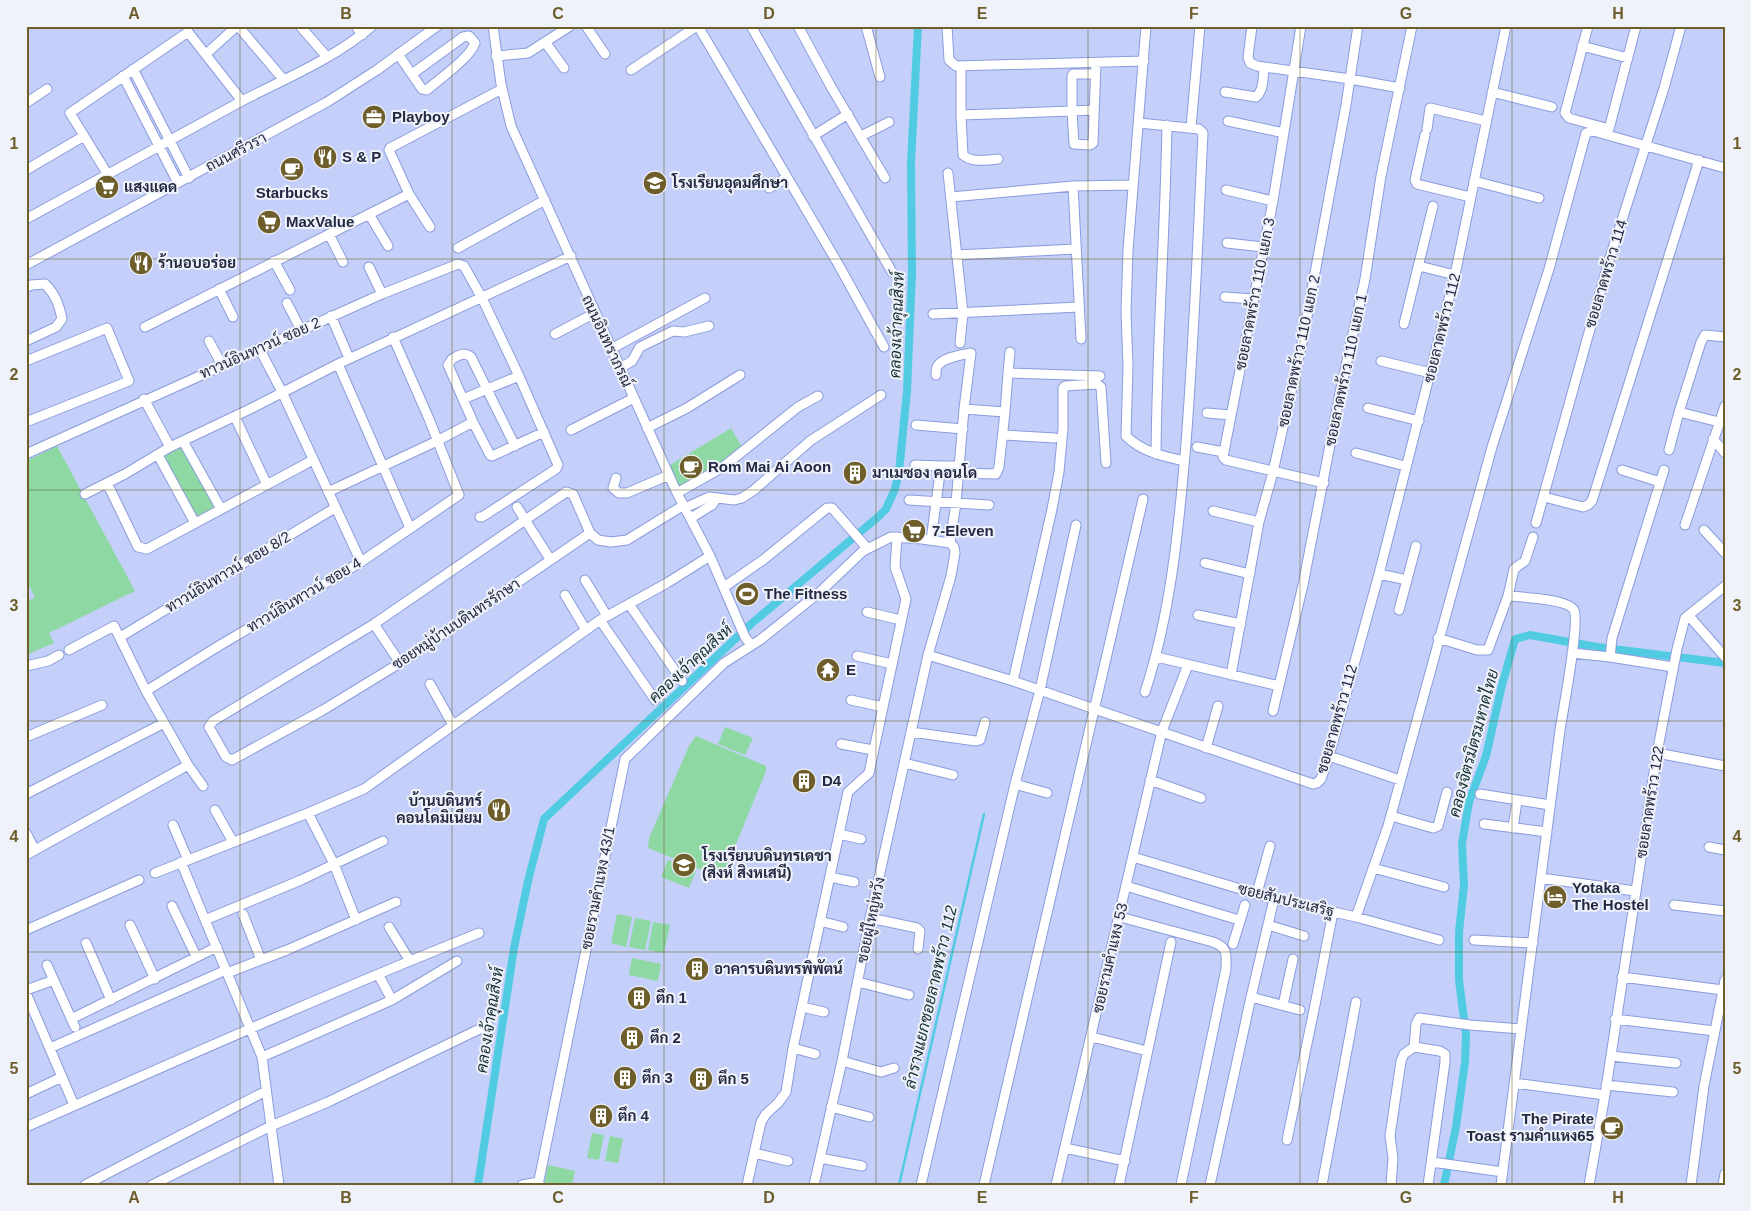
<svg xmlns="http://www.w3.org/2000/svg" width="1751" height="1211" font-family="Helvetica,Sarabun,sans-serif">
<style>
.green{fill:#8ed8a3}
.lines{fill:none;stroke-linecap:round;stroke-linejoin:round}
.stream{stroke:#51cbe2;stroke-width:2.5}
.canal{stroke:#51cbe2;stroke-width:8}
.minor-casing{stroke:#8b9cdc;stroke-width:11}
.minor{stroke:#fff;stroke-width:9}
.grid{fill:none;stroke:#6d5e2b;stroke-width:1;stroke-opacity:0.55}
.labels{text-anchor:middle;stroke-width:4;stroke-linejoin:round;paint-order:stroke}
.poi-label{font-size:15px;font-weight:bold;fill:#232943;stroke:#f0f2f9;text-anchor:start}
.street-label{font-size:15px;fill:#232943;stroke:#f0f2f9}
.water-label{font-size:16px;font-style:italic;fill:#153035;stroke:#f0f2f9}
.neatline{fill:none;stroke:#6d5e2b;stroke-width:2}
.grid-label{font-size:16px;text-anchor:middle;font-weight:bold;fill:#6d5e2b}
</style>
<rect width="100%" height="100%" fill="#c4d0f9"/>
<path class="green" d="M731,428l14,25 -68,40 -10,-26z
M182,443l35,66 -21,12 -35,-67z
M57,446l78,145 -86,42 5,10 -28,12v-53l9,-5 -9,-17v-119z
M725,727l28,11 -8,17 -27,-11z
M696,736l70,30v5l-42,102 -5,4 -71,-29 1,-10 40,-92z
M668,860l28,11 -7,17 -28,-11z
M617,914l15,3 -6,30 -15,-4z
M635,918l16,3 -6,29 -16,-3z
M653,922l17,3 -6,28 -16,-3z
M632,958l29,6 -3,17 -29,-6z
M592,1133l12,2 -5,25 -12,-2z
M610,1136l13,3 -5,24 -13,-2z
M548,1165l27,6 -3,14h-28z"/>
<g class="lines">
<path class="stream" d="M899,1185l85,-371"/>
<path class="canal" d="M478,1185l36,-237 14,-67 16,-62 207,-195 127,-107 8,-8 9,-20 4,-17 8,-81 5,-117 -1,-111 7,-137
M1444,1185l12,-58 9,-65 1,-27 -7,-55v-48l5,-47 -2,-41 7,-42 17,-46 16,-71 13,-46 15,-4 67,12 128,16"/>
<g class="minor-casing">
<path id="minor" d="M238,26l45,53
M300,26l27,31
M356,26l6,9
M493,26l8,58 10,42 166,367 33,63 35,81 6,8
M586,26l19,28
M698,26l139,236 47,85
M751,26l141,246
M798,26l32,59 55,93
M866,26l14,51
M947,26l2,34 7,6 188,-5
M1146,26l-18,224 -2,62 2,54 -2,70c16,16 37,20 58,25
M1252,26l-4,31 2,6 7,3 93,13 50,9
M1301,26l-28,175 -50,256 3,3 98,23
M1588,26l-23,87 4,5 40,11 27,-103
M545,42l19,26
M1582,46l46,12
M206,54l31,-28
M398,54l24,35 5,1c12,-11 43,-32 48,-47l-6,-7 -6,1 -51,37
M496,56l32,-3 42,-27
M961,67v48
M133,69l56,109
M631,70l66,-44
M123,76l55,107
M1225,92l31,5c8,-7 7,-20 8,-30
M1492,92l60,15
M26,103l21,-14
M1094,110l-22,1v-35l1,-2h22
M1228,121l56,12
M1139,123l60,6 4,4c-5,103 -9,207 -17,310 -7,83 -15,170 -41,249
M1191,127l9,-101
M1427,129l3,-21 56,13
M1425,135l-10,45 2,4 54,13
M813,136l35,-22
M861,136l28,-14
M998,159c-11,1 -26,4 -35,-4l-2,-40 111,-4 2,33 16,1 3,-2 3,-80
M26,170l58,-34
M948,173l15,140 -3,30
M108,175l-38,-62 118,-81 54,69
M1474,181l65,17
M1073,186l8,153
M769,188l17,-10
M1226,190l47,11
M951,197l122,-11 60,-1
M369,214l19,32
M26,219c72,-39 143,-78 214,-117 44,-23 94,-43 132,-76
M430,227l-21,-33 -20,-44 1,-2 112,-59
M329,234l14,28
M1227,243l36,4
M458,248l87,-48
M956,255l120,-6
M274,261l16,29
M26,265l301,-163 50,-32 60,-44
M1419,266l36,9
M369,267l13,27
M26,288l5,-3 14,-1c10,10 14,20 17,35l-6,8 -30,14
M219,289l14,28
M1225,297l29,2
M287,303l14,27
M933,314l146,-7
M331,316l18,42
M1404,324l29,-118
M145,327l264,-133
M555,334l40,-21
M209,341l13,24
M259,348l23,44 79,170
M611,349l94,-51
M26,361l81,-33 22,53 -103,41
M1381,361l50,12
M338,364l72,164
M620,368l12,-7 8,-14 33,-16 11,1 25,-6
M1008,373l2,-21
M936,375c0,-3 0,-6 1,-8 5,-10 25,-12 34,-14l-7,56
M144,399l26,48
M463,399l56,-23
M1368,408l51,13
M1679,412l40,10
M1207,413l24,2
M235,417l32,68
M473,422l-25,-57 4,-6c6,-3 12,-8 19,-2l44,89
M916,425l47,4
M647,428l40,-20 53,-33
M571,430l63,-32
M1003,435l52,3
M1713,439l12,14
M183,441l38,68
M1197,447l27,5
M1669,450l10,-38 22,-70 4,-7 20,2
M1356,453l49,13
M26,454l356,-160 76,-30 6,2 18,32 37,78 39,89 -2,4 -74,48h-2
M1156,454c1,-110 9,-219 11,-329
M158,455l37,68
M915,465l26,1
M1622,470l38,12
M959,473l37,1 3,-7 6,-55
M616,478l-3,10 6,5h8l42,-18
M107,483l31,64 9,2 166,-89
M328,492l109,-51 36,-19 17,33 2,1 52,-24
M677,493l46,-26 75,-60 20,-11
M85,494l40,-20 45,-27 80,-38 88,-45 233,-108
M1544,497l39,10 5,-2 4,-4 107,-341
M909,500l80,5
M517,507l33,52
M685,508l24,-11 25,3 8,-2 12,-8 56,-49 71,-46
M1213,511l46,11
M691,518l21,-13 4,-6
M1536,523l72,-259 56,-176 17,-62
M1685,525l40,-119
M1704,530l21,23
M590,533l-17,-39 -7,-2 -192,132 -161,97 -4,6 17,30 6,3 91,-50 77,-47 190,-130 8,7 13,2 16,-2 57,-35
M931,540l10,-74h18
M950,543l6,-40 8,-94 41,3 3,-39 92,3
M1205,563l45,11
M1379,574l28,6
M585,580l22,36
M724,587l39,-27 64,-52h5l35,40
M565,595l21,35
M1508,596l6,-27 11,-8 8,-24
M629,604l53,77
M1399,610l17,-64
M867,612l34,8
M1198,615l43,9
M1689,616l36,41
M600,620l55,80
M374,624l26,39
M120,637l215,-129
M1438,638l39,12h11l20,-54c13,1 60,3 66,14 6,12 -11,101 -14,120 -21,151 -39,303 -59,455
M69,650l45,-24 32,65 42,74 15,21
M1572,653l38,4 63,10
M928,655l85,26 300,103 4,-1 4,-4 8,-23 50,-182 76,-299 51,-249
M857,656l35,8
M1157,657l122,29
M1610,657l2,-19 52,-168
M26,666l22,-5 11,-6
M1231,675l28,-153 14,-50 30,-134 43,-233 12,-79
M1013,681l39,-172 7,-37 4,-44v-40l2,-2 32,-2 4,3 5,76
M430,684l23,41
M146,691l76,-47 139,-82 98,-67 -30,-76 -36,-82
M851,700l32,7
M1273,711l30,-126 37,-192 25,-114 16,-103 31,-150
M911,732l65,9 4,-1 5,-18
M26,737l76,-32
M841,744l32,6
M1206,748l12,-42
M1657,753l68,13
M1329,756l71,24
M904,763l49,12
M1150,780l51,18
M1015,784l32,9
M26,794l138,-71
M1480,794l70,11
M215,810l18,32
M308,813l26,51 22,56
M1391,816l42,12 5,-2 9,-34
M1484,824l63,8
M173,825l15,35
M1513,828l4,-27
M26,833l9,17
M839,834l22,5
M1709,847l16,3
M26,855l162,-90
M1133,857l141,42 82,18 83,23
M1373,868l71,19
M155,873l153,-60 56,-24 236,-169 67,-37 43,-27
M830,877l24,5
M1541,878l94,13
M1126,886l113,34
M1257,893l13,-47
M1674,905l51,6
M172,906l24,50
M243,914l18,46
M1120,917l93,25c16,6 13,13 13,27l-45,216
M1356,917l32,-91 104,-379 57,-178 37,-136 7,-2 132,37
M870,918l47,10 3,3 -2,18
M205,920l96,-40 82,-39
M820,921l23,6
M130,925l25,54
M1268,925l36,11
M389,927l21,34
M26,930l113,-50
M1474,940l59,3
M86,943l25,57
M1233,944l12,-39
M811,964l22,6
M47,965l28,62
M227,973l60,-23 109,-48
M378,974l14,26
M1622,977l101,13
M858,982l51,13
M26,990l28,-10
M26,993l48,112
M1251,997l49,13
M1283,1005l10,-46
M802,1007l22,5
M71,1019l146,-72
M1615,1019l100,12
M1092,1037l55,14
M1414,1047l2,-23 3,-6 51,7 51,4
M50,1048l176,-78
M793,1048l22,6
M1611,1056l65,7
M262,1057l130,-57 65,-39
M842,1061l39,11 13,-4
M1514,1083l91,12
M1606,1085l67,7
M26,1094l36,-17
M831,1107l38,10
M26,1127c150,-66 300,-133 453,-194
M1287,1140l28,-135 18,-93
M1065,1148l60,13
M754,1153l34,8
M820,1158l42,8
M1432,1162l71,10
M85,1185l181,-94
M152,1185l119,-59 -9,-69 -81,-195
M279,1185l-8,-59 57,-24 160,-77
M522,1185l17,-3
M538,1185l87,-426 99,-96 36,-23 60,-48 43,-41 28,-14 31,2 28,4 4,4 1,6 -4,23 -23,79 -58,263 -28,143 -28,124
M747,1185l14,-63 5,-8 12,-11 8,-11 7,-44 55,-256 21,-19 37,-174 -11,-32 2,-30
M921,1185l94,-401 25,-94 36,-165
M984,1185l159,-686
M1056,1185l106,-454 26,-66
M1119,1185l52,-243
M1210,1185l41,-188 23,-98
M1322,1185l34,-183
M1391,1185l2,-27 -3,-22 11,-75 3,-7 10,-7 26,4 5,3v8l-17,123
M1589,1185l16,-90 52,-342 20,-104 8,-31 40,-32
M1691,1185l13,-99 21,-106
M1723,1185l2,-11"/>
</g>
<use href="#minor" class="minor"/>
</g>
<path class="grid" d="M240,26v1159M452,26v1159M664,26v1159M876,26v1159M1088,26v1159M1300,26v1159M1512,26v1159M26,259h1699M26,490h1699M26,721h1699M26,952h1699"/>
<defs>
<g id="office-disc" transform="scale(1.25)"><circle r="9.5" fill="#6d5e2b" stroke="#f0f2f9"/><path d="M-6-3h4V-5.5h4V-3h4V5H-6ZM-1-4.5V-3h2v-1.5ZM-6 0V1H6V0Z" fill="#fff"/></g>
<g id="restaurant-disc" transform="scale(1.25)"><circle r="9.5" fill="#6d5e2b" stroke="#f0f2f9"/><path d="M-5-6h1v4h1v-4h1v4h1v-4h1v5L-1.5 .5V6h-2V.5L-5-1ZM5-6V6H3V1.5H1.5Q1.5-4 5-6Z" fill="#fff"/></g>
<g id="cafe-disc" transform="scale(1.25)"><circle r="9.5" fill="#6d5e2b" stroke="#f0f2f9"/><path d="M-5.5-4.5H6V0H3Q3 3.5 0 3.5H-2.5Q-5.5 3.5-5.5 0ZM3-3.2v2h1.7v-2ZM-6 4.5H4V6H-6Z" fill="#fff"/></g>
<g id="school-disc" transform="scale(1.25)"><circle r="9.5" fill="#6d5e2b" stroke="#f0f2f9"/><path d="M0-5L7-2L0 1L-7-2ZM-4 1L0 2.5L4 1V4Q0 6-4 4Z" fill="#fff"/></g>
<g id="supermarket-disc" transform="scale(1.25)"><circle r="9.5" fill="#6d5e2b" stroke="#f0f2f9"/><path d="M-6-5.5h2.5l.6 2H6L4.5 2H-2.5L-4.4-4H-6ZM-1.5 3.2a1.3 1.3 0 1 0 .1 0ZM3 3.2a1.3 1.3 0 1 0 .1 0Z" fill="#fff"/></g>
<g id="building-disc" transform="scale(1.25)"><circle r="9.5" fill="#6d5e2b" stroke="#f0f2f9"/><path d="M-4-6H4V6H1V3H-1V6H-4ZM-2.5-4.3h1.7v1.8h-1.7ZM.8-4.3h1.7v1.8H.8ZM-2.5-1h1.7V.8h-1.7ZM.8-1h1.7V.8H.8Z" fill="#fff"/></g>
<g id="stadium-disc" transform="scale(1.25)"><circle r="9.5" fill="#6d5e2b" stroke="#f0f2f9"/><path d="M0-5a6.5 5 0 1 0 0 10a6.5 5 0 1 0 0-10ZM-3.5-1.8h7v3.6h-7Z" fill="#fff"/></g>
<g id="temple-disc" transform="scale(1.25)"><circle r="9.5" fill="#6d5e2b" stroke="#f0f2f9"/><path d="M0-6L5-2H3V0L6.5 2.5H4V6H1.5V3h-3V6H-4V2.5H-6.5L-3 0V-2H-5Z" fill="#fff"/></g>
<g id="hotel-disc" transform="scale(1.25)"><circle r="9.5" fill="#6d5e2b" stroke="#f0f2f9"/><path d="M-6-4.5h1.5V1H6V5H4.5V3h-9V5H-6ZM-4 0a1.8 1.8 0 1 1 3.6 0ZM.5 0V-2.5h3Q6-2.5 6 0Z" fill="#fff"/></g>
</defs>
<g fill-rule="evenodd">
<use href="#office-disc" x="374" y="117"/>
<use href="#restaurant-disc" x="325" y="157"/>
<use href="#cafe-disc" x="292" y="169"/>
<use href="#school-disc" x="655" y="183"/>
<use href="#supermarket-disc" x="107" y="187"/>
<use href="#supermarket-disc" x="269" y="222"/>
<use href="#restaurant-disc" x="141" y="263"/>
<use href="#cafe-disc" x="691" y="467"/>
<use href="#building-disc" x="855" y="473"/>
<use href="#supermarket-disc" x="914" y="531"/>
<use href="#stadium-disc" x="747" y="594"/>
<use href="#temple-disc" x="828" y="670"/>
<use href="#building-disc" x="804" y="781"/>
<use href="#restaurant-disc" x="499" y="810"/>
<use href="#school-disc" x="684" y="865"/>
<use href="#hotel-disc" x="1555" y="897"/>
<use href="#building-disc" x="697" y="969"/>
<use href="#building-disc" x="639" y="998"/>
<use href="#building-disc" x="632" y="1038"/>
<use href="#building-disc" x="625" y="1078"/>
<use href="#building-disc" x="701" y="1079"/>
<use href="#building-disc" x="601" y="1116"/>
<use href="#cafe-disc" x="1612" y="1128"/>
</g>
<g class="labels">
<g class="poi-label">
<text x="392" y="122">Playboy</text>
<text x="342" y="162">S &amp; P</text>
<text x="672" y="188">โรงเรียนอุดมศึกษา</text>
<text x="124" y="192">แสงแดด</text>
<text x="292" y="198" text-anchor="middle">Starbucks</text>
<text x="286" y="227">MaxValue</text>
<text x="158" y="268">ร้านอบอร่อย</text>
<text x="708" y="472">Rom Mai Ai Aoon</text>
<text x="872" y="478">มาเมซอง คอนโด</text>
<text x="932" y="536">7-Eleven</text>
<text x="764" y="599">The Fitness</text>
<text x="846" y="675">E</text>
<text x="822" y="786">D4</text>
<text x="482" y="806" text-anchor="end">บ้านบดินทร์<tspan x="482" dy="17">คอนโดมิเนียม</tspan></text>
<text x="702" y="861">โรงเรียนบดินทรเดชา<tspan x="702" dy="17">(สิงห์ สิงหเสนี)</tspan></text>
<text x="1572" y="893">Yotaka<tspan x="1572" dy="17">The Hostel</tspan></text>
<text x="714" y="974">อาคารบดินทรพิพัตน์</text>
<text x="656" y="1003">ตึก 1</text>
<text x="650" y="1043">ตึก 2</text>
<text x="642" y="1083">ตึก 3</text>
<text x="718" y="1084">ตึก 5</text>
<text x="618" y="1121">ตึก 4</text>
<text x="1594" y="1124" text-anchor="end">The Pirate<tspan x="1594" dy="17">Toast รามคำแหง65</tspan></text>
</g>
<g class="street-label">
<text transform="translate(236 152) rotate(-28)" y="5">ถนนศรีวรา</text>
<text transform="translate(1606 274) rotate(-73)" y="5">ซอยลาดพร้าว 114</text>
<text transform="translate(1255 294) rotate(-79)" y="5">ซอยลาดพร้าว 110 แยก 3</text>
<text transform="translate(1442 328) rotate(-76)" y="5">ซอยลาดพร้าว 112</text>
<text transform="translate(607 341) rotate(65)" y="5">ถนนอินทราภรณ์</text>
<text transform="translate(260 348) rotate(-24)" y="5">ทาวน์อินทาวน์ ซอย 2</text>
<text transform="translate(1299 351) rotate(-78)" y="5">ซอยลาดพร้าว 110 แยก 2</text>
<text transform="translate(1346 370) rotate(-78)" y="5">ซอยลาดพร้าว 110 แยก 1</text>
<text transform="translate(228 572) rotate(-31)" y="5">ทาวน์อินทาวน์ ซอย 8/2</text>
<text transform="translate(304 595) rotate(-31)" y="5">ทาวน์อินทาวน์ ซอย 4</text>
<text transform="translate(456 624) rotate(-34)" y="5">ซอยหมู่บ้านบดินทรรักษา</text>
<text transform="translate(1337 719) rotate(-74)" y="5">ซอยลาดพร้าว 112</text>
<text transform="translate(1650 802) rotate(-81)" y="5">ซอยลาดพร้าว 122</text>
<text transform="translate(598 888) rotate(-79)" y="5">ซอยรามคำแหง 43/1</text>
<text transform="translate(1286 900) rotate(14)" y="5">ซอยสันประเสริฐ</text>
<text transform="translate(871 920) rotate(-78)" y="5">ซอยผู้ใหญ่หวัง</text>
<text transform="translate(1110 958) rotate(-77)" y="5">ซอยรามคำแหง 53</text>
</g>
<g class="water-label">
<text transform="translate(896 325) rotate(-88)" y="6">คลองเจ้าคุณสิงห์</text>
<text transform="translate(690 663) rotate(-43)" y="6">คลองเจ้าคุณสิงห์</text>
<text transform="translate(1473 743) rotate(-75)" y="6">คลองจิตรมิตรมหาดไทย</text>
<text transform="translate(930 997) rotate(-77)" y="6">ลำรางแยกซอยลาดพร้าว 112</text>
<text transform="translate(489 1020) rotate(-81)" y="6">คลองเจ้าคุณสิงห์</text>
</g>
</g>
<rect width="1751" height="1211" fill="none" stroke="#f0f2f9" stroke-width="55"/>
<rect x="28" y="28" width="1696" height="1156" class="neatline"/>
<g class="grid-label">
<text x="134" y="19">A</text>
<text x="346" y="19">B</text>
<text x="558" y="19">C</text>
<text x="769" y="19">D</text>
<text x="982" y="19">E</text>
<text x="1194" y="19">F</text>
<text x="1406" y="19">G</text>
<text x="1618" y="19">H</text>
<text x="14" y="149">1</text>
<text x="1737" y="149">1</text>
<text x="14" y="380">2</text>
<text x="1737" y="380">2</text>
<text x="14" y="611">3</text>
<text x="1737" y="611">3</text>
<text x="14" y="842">4</text>
<text x="1737" y="842">4</text>
<text x="14" y="1074">5</text>
<text x="1737" y="1074">5</text>
<text x="134" y="1203">A</text>
<text x="346" y="1203">B</text>
<text x="558" y="1203">C</text>
<text x="769" y="1203">D</text>
<text x="982" y="1203">E</text>
<text x="1194" y="1203">F</text>
<text x="1406" y="1203">G</text>
<text x="1618" y="1203">H</text>
</g>
</svg>
